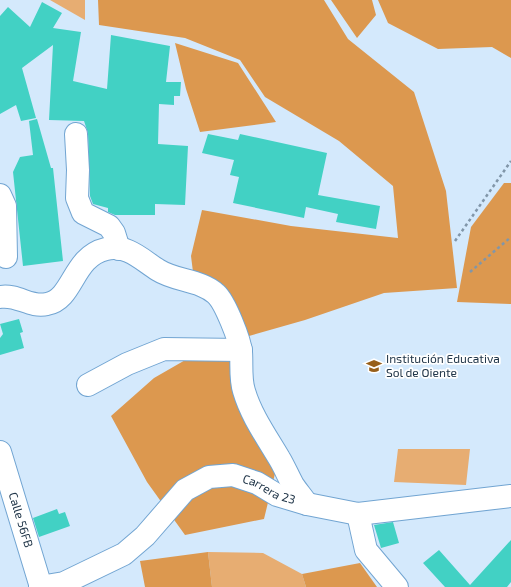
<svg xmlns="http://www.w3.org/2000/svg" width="511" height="587" font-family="'Exo 2',sans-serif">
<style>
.green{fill:#e7ad72}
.forest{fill:#dc984f}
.building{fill:#42d1c4}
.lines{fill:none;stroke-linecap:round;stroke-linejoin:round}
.minor-casing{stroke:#72a5d2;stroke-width:24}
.path{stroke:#8196a9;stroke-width:2.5;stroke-dasharray:3 3;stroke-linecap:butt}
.minor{stroke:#fff;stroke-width:22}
.labels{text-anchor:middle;stroke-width:3.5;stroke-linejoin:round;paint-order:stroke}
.poi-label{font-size:12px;fill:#22374a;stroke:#fff;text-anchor:start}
.street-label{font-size:12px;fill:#22374a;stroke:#fff}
</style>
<rect width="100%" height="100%" fill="#d4e9fc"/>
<path class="green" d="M50,0h35v20z
M398,449h72l-4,36 -72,-3z
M208,552l55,1 39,21 4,13h-94z"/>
<path class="forest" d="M98,0h226l24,39 66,53 32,99 11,97 -73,5 -79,27 -56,16 -32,-41 -22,-7 -4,-32 11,-46 89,16 107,12 -5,-52 -54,-45 -74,-44 -25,-37 -55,-22 -86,-13z
M331,0h41l4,15 -19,23z
M378,0h133v58l-19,-11 -54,2 -50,-26z
M175,43l63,20 38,59 -76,10 -14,-43z
M504,183h7v121l-54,-2 14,-75z
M194,355l35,2 50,100 -15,62 -79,16 -38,-53 -36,-66 43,-38z
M208,552l4,35h-67l-5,-26z
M360,563l17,24h-71l-4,-13z"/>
<path class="building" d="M42,2l20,11 -9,15 28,4 -8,49 34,8 4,-54 59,11 -4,36h15l-1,14h-6v9l-15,-1 -1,40 30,2 -3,59 -30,-1v11h-40l-7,-3v-4l-15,-4 -3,-8 -2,-63 -4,-12 -35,-1 4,-75 -31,23 14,50 -15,3 -5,-16 -16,9v-98l8,-9 22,20z
M37,119l14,49h2l10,93 -40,5 -10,-94 7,-15 13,-2 -4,-34z
M208,134l30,6 2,-6 87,19 -9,42 62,11 -4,23 -40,-7 2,-8 -32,-7 -2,11 -71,-15 6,-26 -9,-2 4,-15 -32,-7z
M19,319l4,13 -3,1 4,15 -24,7v-17l3,-4 -3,-10z
M57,509l2,5 6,-2 5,14 -31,11 -6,-19z
M393,522l6,21 -18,5 -7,-23z
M511,540v42l-4,5h-62l-22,-24 16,-13 31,35z"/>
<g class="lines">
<g class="minor-casing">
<g id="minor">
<path d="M76,134l2,36 -1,28 6,15 26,13 5,7 5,16"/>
<path d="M0,195l5,11 1,51"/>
<path d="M0,297c18,-3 30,11 47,7 27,-5 25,-47 59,-55 21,-5 36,11 52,21 17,11 43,10 58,24 9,8 24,46 25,58 1,12 -1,27 3,39 7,24 22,45 35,67 5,8 9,18 14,27 4,6 10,13 14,19"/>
<path d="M88,385l39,-21 37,-15 77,1"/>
<path id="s1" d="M0,452l41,135"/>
<path d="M358,514l8,36 31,37"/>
<path id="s2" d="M40,587l24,-4 60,-29 21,-18 40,-46 24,-13 24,-2 24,8 20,12 30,9 51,10 153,-18"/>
</g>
</g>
<path class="path" d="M455,241l56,-80
M470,272l41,-35"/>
<use href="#minor" class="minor"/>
</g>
<defs>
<g id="school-bare" transform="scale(1.2)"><path d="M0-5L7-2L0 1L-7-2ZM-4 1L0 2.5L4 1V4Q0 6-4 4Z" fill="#975f1a" stroke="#fff" stroke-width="2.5" paint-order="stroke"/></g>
</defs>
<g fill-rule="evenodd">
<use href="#school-bare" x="374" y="366"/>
</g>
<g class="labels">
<g class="poi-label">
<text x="386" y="363">Institución Educativa<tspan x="386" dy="14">Sol de Oiente</tspan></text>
</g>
<g class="street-label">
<text dy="4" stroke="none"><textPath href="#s2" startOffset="270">Carrera 23</textPath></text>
<text dy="4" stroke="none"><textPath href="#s1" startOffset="71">Calle 56FB</textPath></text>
</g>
</g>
</svg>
